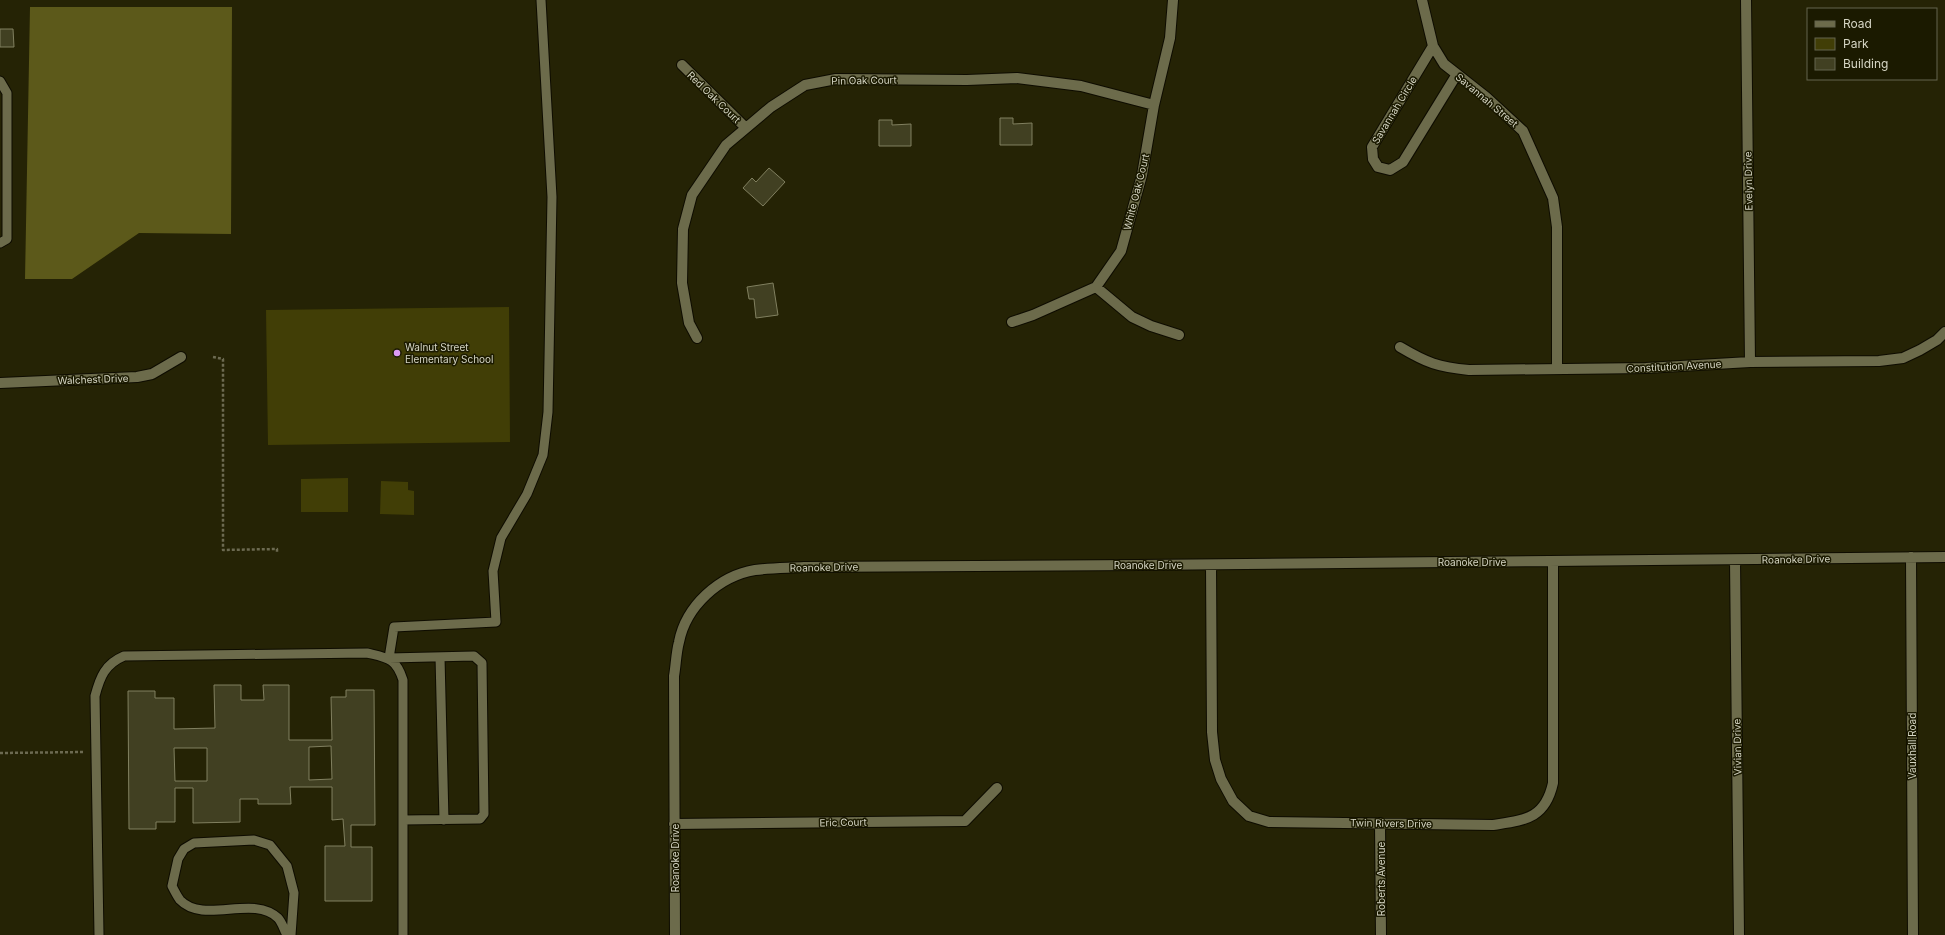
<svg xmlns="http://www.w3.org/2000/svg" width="1945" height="935" font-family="Inter,sans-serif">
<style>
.green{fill:#413e06}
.forest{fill:#5c591a}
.building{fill:#414022;stroke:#818060;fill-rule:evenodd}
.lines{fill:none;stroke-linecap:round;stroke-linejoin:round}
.lane-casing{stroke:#0e0c00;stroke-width:11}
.street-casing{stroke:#0e0c00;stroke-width:12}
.path{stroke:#6c6a51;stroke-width:2.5;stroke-dasharray:3 2;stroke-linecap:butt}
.lane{stroke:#6c6b4b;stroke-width:9}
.street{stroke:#6c6b4b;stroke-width:10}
.poi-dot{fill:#dc99f5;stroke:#1b1a00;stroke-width:1.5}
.labels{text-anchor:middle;stroke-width:3;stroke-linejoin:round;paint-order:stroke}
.street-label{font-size:10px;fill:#d5d5c3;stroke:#1b1a00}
.poi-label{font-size:10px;fill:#d5d5c3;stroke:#1b1a00;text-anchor:start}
</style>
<rect width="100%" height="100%" fill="#252305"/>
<path class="green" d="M509,307l1,135 -242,3 -2,-135z
M348,478v34h-47v-33z
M381,481l27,1v8l6,1v24l-34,-1z"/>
<path class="forest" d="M30,7h202l-1,227 -92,-1 -67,46h-47z"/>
<path class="building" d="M0,29h13l1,18h-14z
M1000,118h13v6l19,-1v22h-32z
M879,120h13v5l19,-1v22h-32z
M769,168l16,14 -22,24 -20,-18 9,-10 4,4z
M773,283l5,32 -22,3 -2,-19h-5l-2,-12z
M214,685h27v15h23l-1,-15h26v55h43l-1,-43h15v-7h28l1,135h-24v22h21v54h-47v-55h20l-2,-27 -11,1v-33h-42l1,17h-33v-5h-18v23l-47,1v-35h-18v34h-19v7h-27l-1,-138h27v7h19v31l41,-1zM331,746l1,33 -23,1v-33zM174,748h33v33h-32z"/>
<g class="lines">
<g class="lane-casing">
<path id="lane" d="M0,81l7,12v146l-7,4
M440,657l4,163
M403,820l77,-1 4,-5 -2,-151 -8,-7 -85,2 5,-31 102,-5 -3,-51 8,-33 26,-44 16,-39 5,-43 4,-215 -11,-197
M99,935l-4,-239c5,-19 10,-32 29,-40l243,-3c21,5 29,5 36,27v255
M287,935c-3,-5 -5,-13 -9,-17 -25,-24 -74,7 -98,-18 -3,-4 -6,-10 -8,-14l6,-27 6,-10 10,-6 60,-3 16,5 17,21 7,27 -3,42"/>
</g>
<g class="street-casing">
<path id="street" d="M1422,0l11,46 11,18 42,33 37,34 30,67 4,29v142
M1746,0l4,362
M1433,46l-61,101 1,12 5,8 12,3 13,-8 54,-88
M682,65l64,63
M1096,287l36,30 19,9 28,9
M1012,322l21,-7 63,-28 25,-36 21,-76 12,-70 16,-67 3,-38
M697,338l-8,-15 -7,-40 1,-54 9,-34 34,-50 45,-38 34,-22 31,-6 131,1 50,-2 64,8 73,19
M1400,347c27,16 38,20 69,23l177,-2 104,-6 129,-1 24,-3 17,-8 17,-10 8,-8
M0,383l137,-6 15,-3 29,-17
M1911,557l2,378
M1735,560l4,375
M1211,565l1,167 3,28 6,19 12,22 16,15 20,6 224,3c32,-5 52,-6 60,-42v-221
M1380,823l1,112
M674,824l291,-3 32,-33
M675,935l-1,-259c2,-11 2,-23 5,-34 7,-36 40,-66 76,-72 16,-2 33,-2 49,-3l335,-2 806,-8"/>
</g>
<path class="path" d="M213,357l10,2v191l54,-1v3
M0,753l85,-1"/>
<use href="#lane" class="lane"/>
<use href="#street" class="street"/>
</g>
<circle class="poi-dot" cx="397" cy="353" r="4"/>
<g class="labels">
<g class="street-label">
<text transform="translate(864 80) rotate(-1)" y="4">Pin Oak Court</text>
<text transform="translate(714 97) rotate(44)" y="4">Red Oak Court</text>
<text transform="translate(1487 100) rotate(40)" y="4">Savannah Street</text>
<text transform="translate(1394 110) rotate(-59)" y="4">Savannah Circle</text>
<text transform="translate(1748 181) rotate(-91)" y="4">Evelyn Drive</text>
<text transform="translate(1136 192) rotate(-76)" y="4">White Oak Court</text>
<text transform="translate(1674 366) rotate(-3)" y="4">Constitution Avenue</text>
<text transform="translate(93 379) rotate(-2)" y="4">Walchest Drive</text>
<text transform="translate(1796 559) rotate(-1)" y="4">Roanoke Drive</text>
<text x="1472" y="566">Roanoke Drive</text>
<text x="1148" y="569">Roanoke Drive</text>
<text transform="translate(824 567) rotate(-1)" y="4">Roanoke Drive</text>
<text transform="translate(1912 746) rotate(-90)" y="4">Vauxhall Road</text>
<text transform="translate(1737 747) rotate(-91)" y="4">Vivian Drive</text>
<text transform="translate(843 822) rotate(-1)" y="4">Eric Court</text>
<text transform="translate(1391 823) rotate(1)" y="4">Twin Rivers Drive</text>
<text transform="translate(675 858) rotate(-90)" y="4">Roanoke Drive</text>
<text transform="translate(1381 879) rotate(-90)" y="4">Roberts Avenue</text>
</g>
<g class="poi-label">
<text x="405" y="351">Walnut Street<tspan x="405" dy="12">Elementary School</tspan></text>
</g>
</g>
<rect x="1807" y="8" width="130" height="72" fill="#1b1a00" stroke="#65654e"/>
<rect x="1815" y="21" width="20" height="6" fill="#6c6b4b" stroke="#65654e"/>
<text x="1843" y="28" font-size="12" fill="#d5d5c3">Road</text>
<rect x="1815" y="38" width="20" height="12" fill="#413e06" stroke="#65654e"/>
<text x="1843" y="48" font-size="12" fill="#d5d5c3">Park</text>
<rect x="1815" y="58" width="20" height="12" fill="#414022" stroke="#65654e"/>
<text x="1843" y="68" font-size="12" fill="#d5d5c3">Building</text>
</svg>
